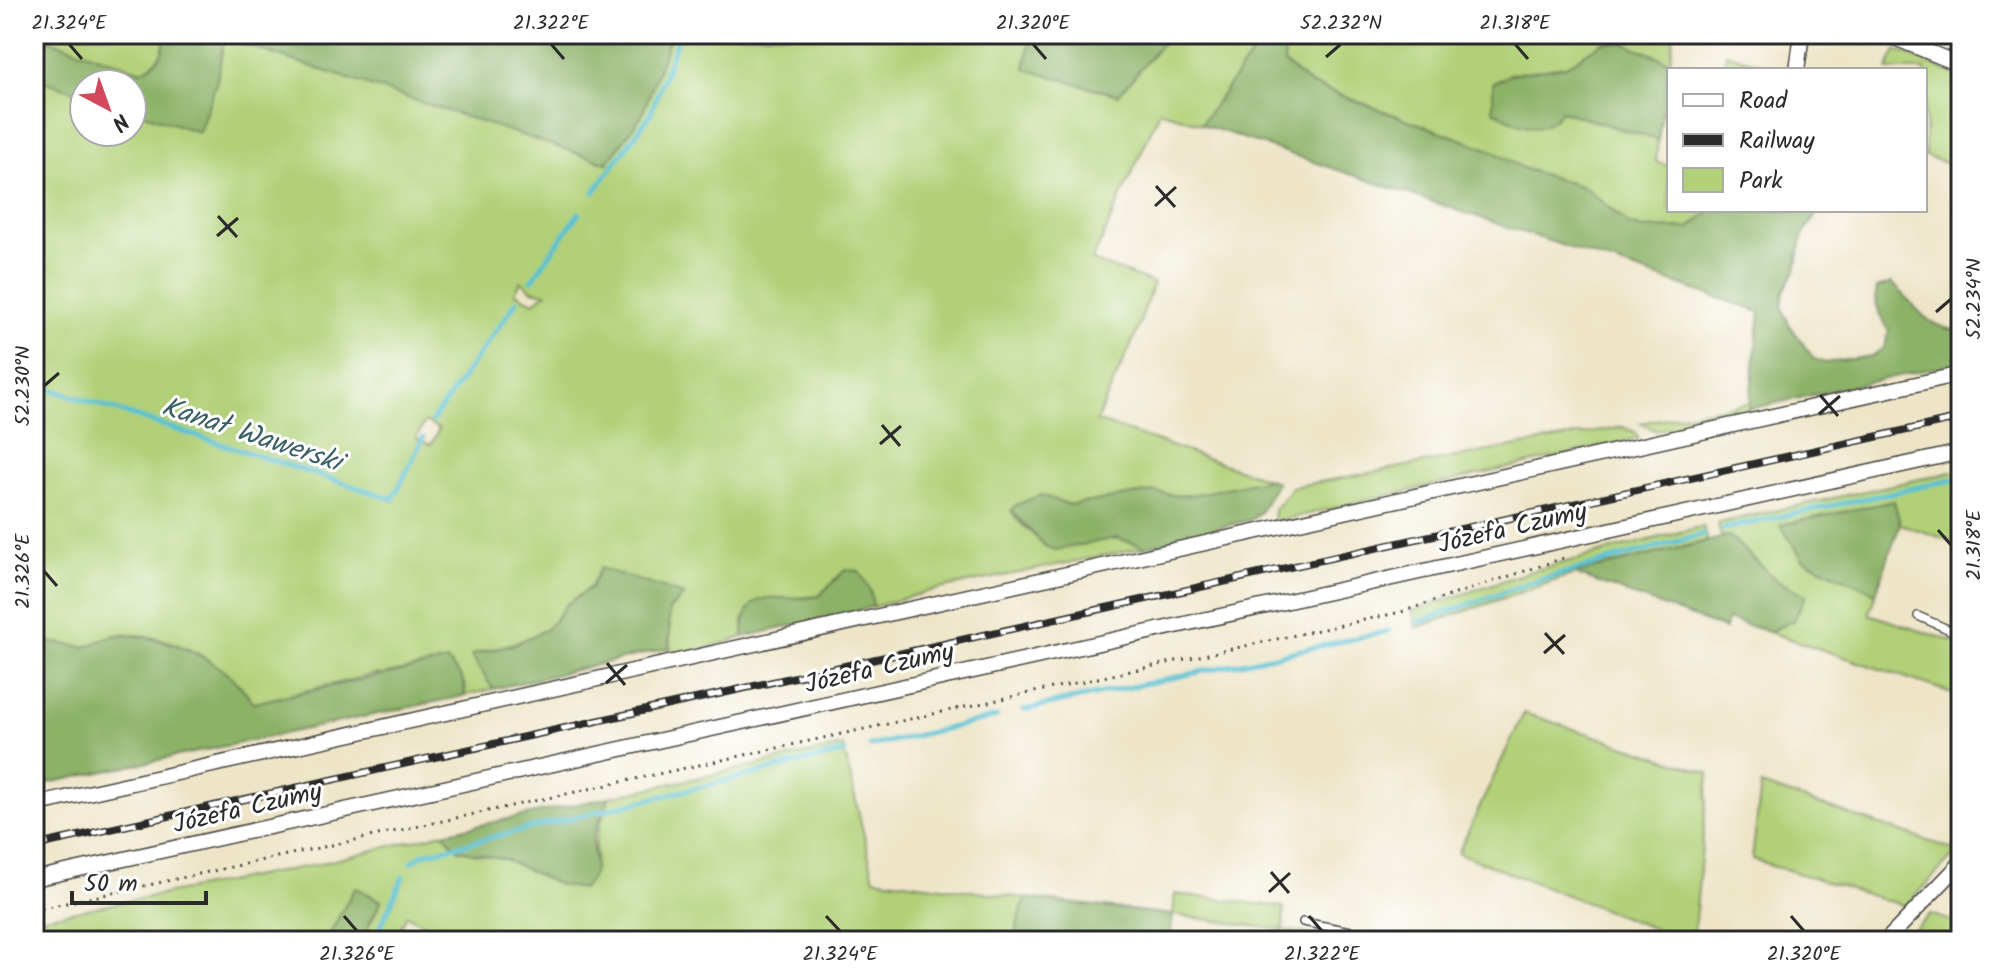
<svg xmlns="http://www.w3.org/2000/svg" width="1995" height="975" font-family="Kalam,sans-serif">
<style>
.green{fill:#b1d077;stroke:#6e7e51;stroke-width:2;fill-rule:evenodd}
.forest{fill:#8cb268;stroke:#5c6e4a;stroke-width:2}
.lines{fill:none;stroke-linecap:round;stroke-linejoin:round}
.stream{stroke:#56c0d2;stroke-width:5}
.service-casing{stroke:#484743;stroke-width:10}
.minor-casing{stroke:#484743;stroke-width:17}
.path{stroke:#484743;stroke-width:3;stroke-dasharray:2 6;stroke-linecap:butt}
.service{stroke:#fff;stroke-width:7}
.minor{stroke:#fff;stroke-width:14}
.rail-casing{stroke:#2b2b2b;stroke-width:8}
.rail{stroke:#fff;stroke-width:5;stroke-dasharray:15;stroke-linecap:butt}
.ticks{fill:none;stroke:#2b2b2b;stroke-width:3}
.labels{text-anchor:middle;stroke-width:6;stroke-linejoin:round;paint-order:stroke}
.street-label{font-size:26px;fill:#2b2b2b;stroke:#fff}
.water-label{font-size:28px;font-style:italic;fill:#3a5f65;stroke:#fff}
.neatline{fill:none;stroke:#2b2b2b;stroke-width:3}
.ticks-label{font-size:20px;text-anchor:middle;fill:#2b2b2b}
</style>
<rect width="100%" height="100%" fill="#fff"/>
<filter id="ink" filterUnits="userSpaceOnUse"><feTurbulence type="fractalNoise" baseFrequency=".0125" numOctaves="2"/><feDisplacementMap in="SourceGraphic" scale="16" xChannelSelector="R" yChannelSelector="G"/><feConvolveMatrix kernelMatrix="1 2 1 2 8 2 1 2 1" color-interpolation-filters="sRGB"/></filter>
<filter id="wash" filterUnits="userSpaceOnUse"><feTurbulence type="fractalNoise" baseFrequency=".006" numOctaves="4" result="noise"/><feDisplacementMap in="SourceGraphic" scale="32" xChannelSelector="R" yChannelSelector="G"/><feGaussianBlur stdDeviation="1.8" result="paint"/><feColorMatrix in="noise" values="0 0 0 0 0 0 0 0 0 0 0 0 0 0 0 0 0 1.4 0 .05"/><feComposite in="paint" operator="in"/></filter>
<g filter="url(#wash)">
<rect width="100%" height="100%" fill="#eee5c8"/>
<path class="green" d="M165,34c0,19 -8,29 -24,37l-107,-36z
M671,34h360l-5,35 92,26 52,-61h96l-65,90 -41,-13 -68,150 61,22 -16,49 -41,89 172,58 -65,14 -24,3 -26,-4 -83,13 -29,-10 -25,10 -2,12 32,30 71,-9 29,9 -212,43 -61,17 -3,-17 -11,-19 -14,-1 -26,26 -27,2 -49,22v17l-72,24 -2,-51 15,-15 -93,-8 -24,17 -20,25 -14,8 -61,18 21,34 -29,7 2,-8 -91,-14 -121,29c-28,-41 -84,-71 -135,-68 -12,1 -23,11 -35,12 -16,1 -34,-4 -50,-7v-562l50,16v38h48v-22l67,21 18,-51 7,-42 383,125 35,-48zM521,281l11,9 14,3 -12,9 -19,-9zM425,422l14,7 -8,16 -15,-7z
M1297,34l377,2 -4,26 -26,-11 -41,-9 -37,24 -55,8 50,37 97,29 -2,22 13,4v44h42l-21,18 -47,1 -14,-4 -43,-37 -64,-20 -29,-17 -183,-67 -26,-21 1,-13z
M1896,50l65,27v91l-36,-12v-86h-38z
M1726,53l52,17h-55z
M1751,402l-2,7 -93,22 -16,-8z
M1623,427l14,6 2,5 -366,84 1,-12 18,-23z
M1961,470v74l-61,-20 -6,-23 -91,58 73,34 -7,21 92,30v52l-192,-64 25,-12 11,-25 -28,-14 -47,-45 -9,1 -3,-14z
M1703,526l4,15 -133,33 -158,54 -3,-17 115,-39z
M1524,713l185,60 -16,168h-23v-6l-212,-82z
M843,746l31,132 151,20 -12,43h-558l-48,-26 -14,26h-32l20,-40 -26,-14 -29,54h-292v-22l280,-54 129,-32 16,17 46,9 54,26 37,-27c-4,-24 7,-38 13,-61z
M1761,785l197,66 -53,55 -153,-47z
M1175,894l109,13 -1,23 72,11h-72l-1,-11 -109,-15z
M1930,914l31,10v17h-59z"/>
<path class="forest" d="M165,34h506l-29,81 -35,48 -383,-125 -7,42 -18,52 -67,-22v-26h-48v10l-50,-16v-43l107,36c17,-8 24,-18 24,-37z
M1031,34h139l-52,61 -93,-26z
M1266,34h31l-12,16 -1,13 26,21 183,67 29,17 64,20 43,37 14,4 47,-1 21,-18h107l-16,28 -6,31 -12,22 -2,15 7,18 25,35 11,4 47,-7 13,-9 4,-17c-10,-15 -15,-25 -12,-42l15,-5c24,21 33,47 69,47v32l-212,47 11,-97 -559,-188z
M1603,42l22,1 45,19 -12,78 -97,-29c-20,27 -42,14 -68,-1v-27l18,-9 55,-8z
M1268,479l9,3 -17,30 -8,7 -106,28 -29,-9 -62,12 -9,-3 -35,-36 5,-6 25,-10 29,10 83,-13 26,4 24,-3z
M1894,501l6,23 -24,69 -73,-34 -23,-34z
M1729,536l48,45 29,14 -12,25 -25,12 -42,-13 -2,10 -151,-55z
M600,568l84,27 -15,15v38l-176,41 -22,-34 42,-10 34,-16 20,-25 24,-17z
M845,570l14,1 11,19 3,17 -130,30c-1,-58 42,-32 76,-41z
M115,635c55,0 107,23 139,68l193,-42c10,11 21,19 17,35l-430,90v-63l5,-7 -5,-5v-71l51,7z
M609,797c-3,13 -11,24 -15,36 -6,22 11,35 -12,56l-23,-4 -54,-26 -46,-9 -16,-17z
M355,887l26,14 -20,40h-35z
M1025,898l148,17 -3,26h-157z"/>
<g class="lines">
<path class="stream" d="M594,192l56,-77 29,-81
M532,280l47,-67
M34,384l359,115 30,-61
M432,421l85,-120
M1723,529l238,-51
M1417,623l109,-39 178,-50
M1024,710l365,-79
M870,746l127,-29
M412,862l11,-8 422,-102
M374,941l29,-64"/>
</g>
</g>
<g filter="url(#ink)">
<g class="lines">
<g class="service-casing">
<path id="service" d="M1918,616l43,19
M1303,922l101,19"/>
</g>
<g class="minor-casing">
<path id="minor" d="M1885,34l76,31
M1797,70l5,-36
M34,805l1927,-431
M34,879l1927,-427
M1886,941l75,-78"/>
</g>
<path class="path" d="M34,910l1367,-298 163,-54"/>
<use href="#service" class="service"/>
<use href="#minor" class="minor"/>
<g class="rail-casing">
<path id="rail" d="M34,846l1927,-428"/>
</g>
<use href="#rail" class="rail"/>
</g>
</g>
<path class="ticks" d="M69,44l13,15M551,44l13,15M1033,44l13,15M1515,44l13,15M1326,57l15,-13M1156,186l19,21M1155,206l21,-19M218,216l19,21M217,236l21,-18M1936,312l15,-13M44,386l15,-13M1820,395l18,21M1819,414l21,-18M882,425l18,21M880,444l21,-18M1938,530l13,15M44,571l13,15M1545,633l19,21M1544,653l21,-18M607,663l18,22M606,683l21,-18M1271,872l18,21M1269,892l21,-19M344,916l13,15M826,916l14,15M1309,916l13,15M1791,916l13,15"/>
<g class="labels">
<g class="street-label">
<text transform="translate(1512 527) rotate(-13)" y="9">Józefa Czumy</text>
<text transform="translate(879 667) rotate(-13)" y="9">Józefa Czumy</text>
<text transform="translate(247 807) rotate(-13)" y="9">Józefa Czumy</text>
</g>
<g class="water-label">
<text transform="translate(252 433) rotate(18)" y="10">Kanał Wawerski</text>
</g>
</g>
<rect width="1995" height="975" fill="none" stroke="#fff" stroke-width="88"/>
<rect x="1667" y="68" width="260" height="144" fill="#ffffff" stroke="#aaaaaa" stroke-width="2"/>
<rect x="1683" y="94" width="40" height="12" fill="#ffffff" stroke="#aaaaaa" stroke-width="2"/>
<text x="1739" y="108" font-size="24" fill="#2b2b2b">Road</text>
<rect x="1683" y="134" width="40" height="12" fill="#2b2b2b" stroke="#aaaaaa" stroke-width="2"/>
<text x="1739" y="148" font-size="24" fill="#2b2b2b">Railway</text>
<rect x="1683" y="168" width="40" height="24" fill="#b1d077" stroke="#aaaaaa" stroke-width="2"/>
<text x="1739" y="188" font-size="24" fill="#2b2b2b">Park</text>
<g transform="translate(108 108) rotate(139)"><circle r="38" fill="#ffffff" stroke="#aaaaaa" stroke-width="2"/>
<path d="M0-6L14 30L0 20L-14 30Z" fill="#d1495b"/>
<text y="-12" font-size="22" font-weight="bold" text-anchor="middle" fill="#2b2b2b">N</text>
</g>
<path d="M72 891v12h134v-12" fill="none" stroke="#2b2b2b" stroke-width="4"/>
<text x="84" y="891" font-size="24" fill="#2b2b2b" stroke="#ffffff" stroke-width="6" paint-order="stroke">50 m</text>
<rect x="44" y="44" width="1907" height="887" class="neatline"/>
<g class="ticks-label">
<text x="69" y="29">21.324°E</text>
<text x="551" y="29">21.322°E</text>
<text x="1033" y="29">21.320°E</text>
<text x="1341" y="29">52.232°N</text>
<text x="1515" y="29">21.318°E</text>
<text transform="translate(1973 299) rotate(-90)" y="7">52.234°N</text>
<text transform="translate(22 386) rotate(-90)" y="7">52.230°N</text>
<text transform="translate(1973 545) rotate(-90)" y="7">21.318°E</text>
<text transform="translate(22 571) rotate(-90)" y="7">21.326°E</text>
<text x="357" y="960">21.326°E</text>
<text x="840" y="960">21.324°E</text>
<text x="1322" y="960">21.322°E</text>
<text x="1804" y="960">21.320°E</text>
</g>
</svg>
